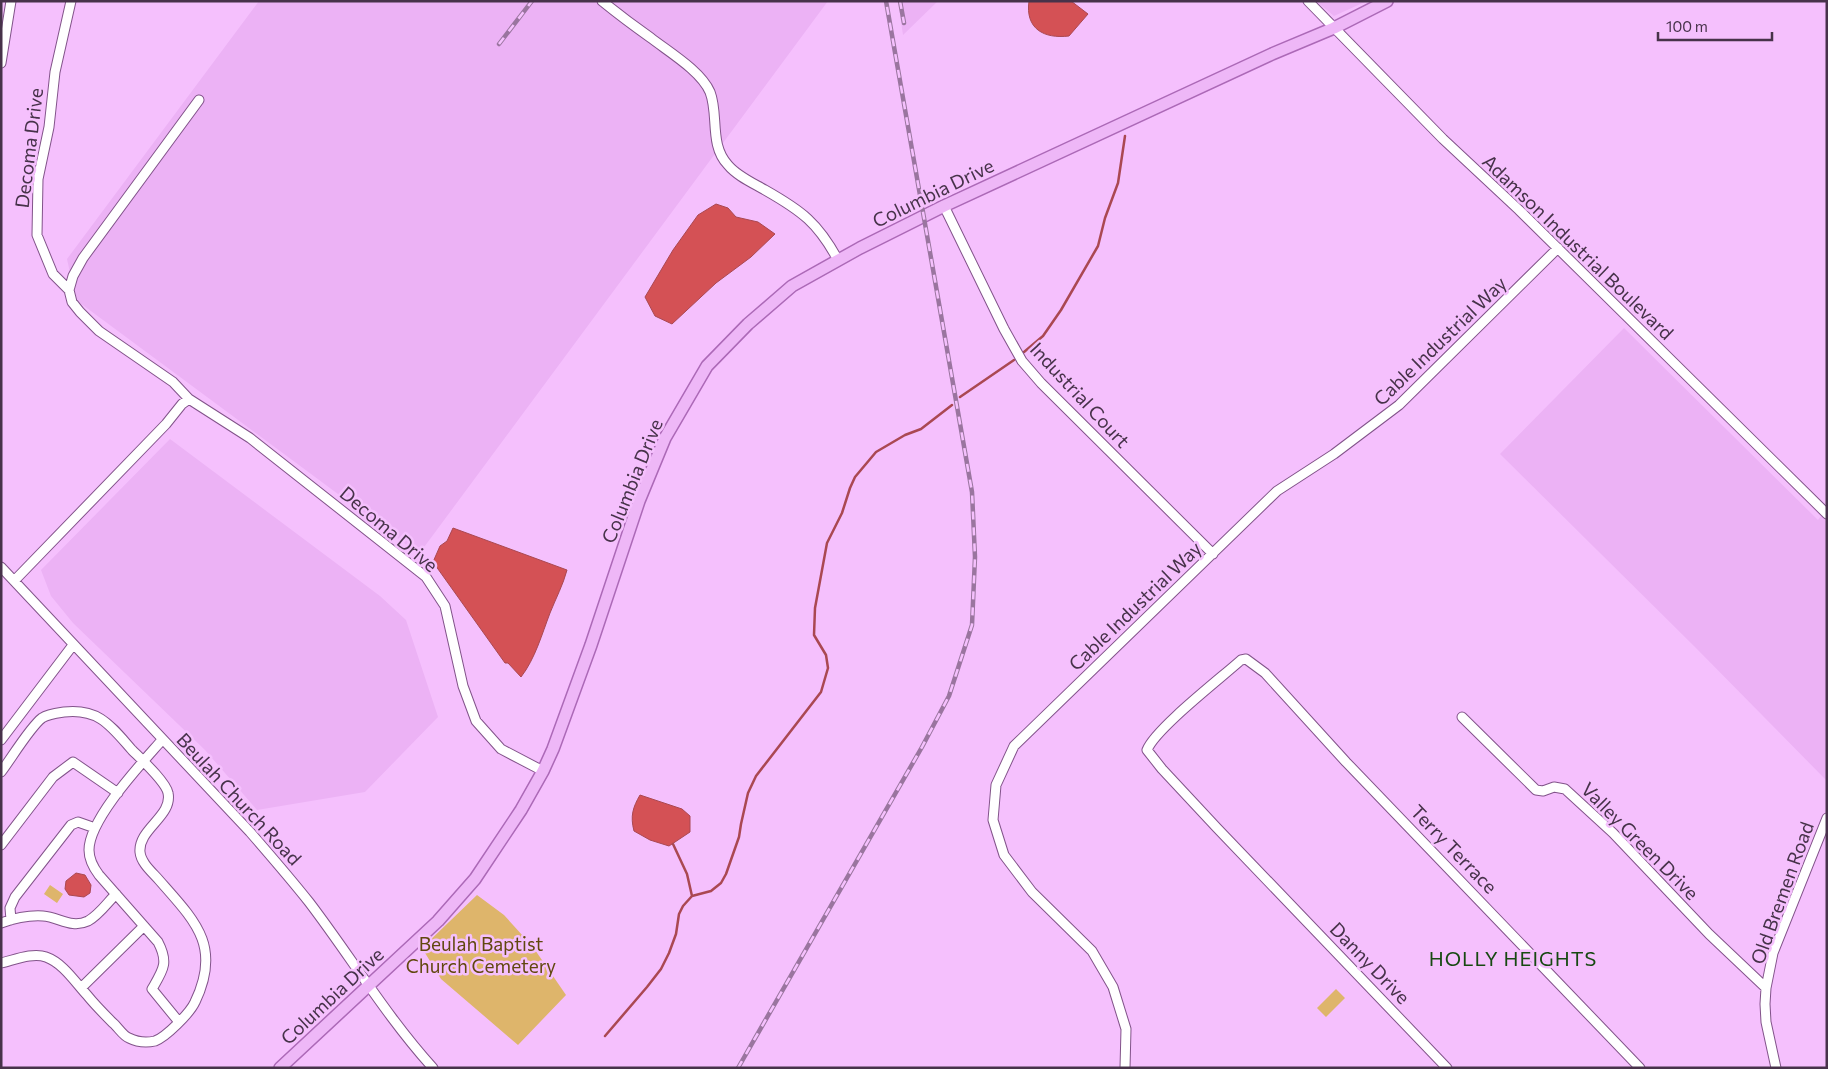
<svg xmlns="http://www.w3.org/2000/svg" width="1828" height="1069" font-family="Commissioner,sans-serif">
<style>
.built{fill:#ecb2f5}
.green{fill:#deb56b}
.water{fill:#d45155;stroke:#aa4852}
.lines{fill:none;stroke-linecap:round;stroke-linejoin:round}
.stream{stroke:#aa4852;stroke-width:2.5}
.minor-casing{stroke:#82538a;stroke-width:11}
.major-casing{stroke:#ac69b7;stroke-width:14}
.minor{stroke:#fff;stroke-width:9}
.major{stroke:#eeb7f7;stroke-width:11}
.rail-casing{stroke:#9a759f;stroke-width:4.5}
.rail{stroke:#f5c0fd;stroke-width:2.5;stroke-dasharray:8;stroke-linecap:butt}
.labels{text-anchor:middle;stroke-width:5;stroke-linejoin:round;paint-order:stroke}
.street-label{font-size:19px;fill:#47324a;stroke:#f5c0fd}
.park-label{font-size:19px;fill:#61470e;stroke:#f5c0fd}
.neighbourhood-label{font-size:20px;letter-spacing:1px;fill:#174912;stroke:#f5c0fd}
</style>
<rect width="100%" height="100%" fill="#f5c0fd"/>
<path class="built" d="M259,1h569l-409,553 -343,-254 -9,-41z
M898,1h40l-35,34z
M1316,1h51l-33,15z
M1624,328l194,192 3,-4 6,6v259l-133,-135 -194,-192z
M170,439l210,157 26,24 32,97 -73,75 -108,18 -52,-60 -132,-127 -22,-27 -10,-26z"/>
<path class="green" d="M50,885l13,9 -6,9 -13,-9z
M477,895l27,20 29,32 33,48 -48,50 -77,-66 -19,-31z
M1336,989l9,9 -19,19 -9,-9z"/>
<path class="water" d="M1029,1h42l17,13 -19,22c-25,3 -44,-7 -40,-35z
M716,204l12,4 8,9 22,5 17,12 -24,23 -35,26 -44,41 -17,-8 -10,-19 28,-47 25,-35z
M453,528l114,42c-4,15 -11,28 -17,43 -8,21 -15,46 -29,64l-13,-14h-3l-72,-101 7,-16 7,-5z
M640,795l42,14 8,7v16l-21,14 -19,-6 -16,-9c-4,-15 -1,-24 6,-36z
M76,873l9,2 6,10 -1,8 -6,4 -15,-2 -4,-6 1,-8z"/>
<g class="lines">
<path class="stream" d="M1024,352l19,-16 18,-26 37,-64 7,-28 13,-35 7,-47
M960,397l54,-37
M673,844l14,30 5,22
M605,1036l42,-49 14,-18 8,-16 7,-19 3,-20 4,-8 9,-10 19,-5 10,-8 5,-9 13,-37 2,-13 7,-31 8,-17 65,-84 7,-24 -2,-13 -12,-20 1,-27 12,-65 15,-30 8,-25 5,-11 21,-25 29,-17 16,-6 31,-24"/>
<g class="minor-casing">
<path id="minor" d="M602,1c16,13 32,25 49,37 18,14 50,33 59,54 9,23 -1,53 18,73 9,11 25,18 37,25 37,21 53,33 73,70
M1308,1l135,138 76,71 308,304
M1,63l10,-62
M944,206l60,123 18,32 19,22 172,171
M69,290l-16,-16 -16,-39 1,-56 11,-52 6,-55 16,-71
M189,399l61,39 176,139 19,29 18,80 13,35 25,28 42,22
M1,567l249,265c20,23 40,46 59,70 42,55 77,114 124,166
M14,581l152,-157 16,-20 7,-5 -16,-17 -74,-51 -19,-19 -8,-10 -3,-12 4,-14 10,-18 116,-158
M1462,717l74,73 7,1 11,-4 11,2 48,44 96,101 57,54
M1,740l72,-95
M162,740c-20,23 -73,79 -73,110 0,10 4,17 10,25l59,67c11,21 5,28 -6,47l27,33
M1,772c10,-13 29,-45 41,-54 6,-4 15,-5 22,-6 35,-4 47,14 68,38 9,9 34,32 36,43 5,23 -30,36 -28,59 1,11 12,20 19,28 36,41 63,66 36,122 -5,11 -29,35 -40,39 -9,2 -18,1 -26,-3 -6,-2 -11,-11 -16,-15 -9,-9 -18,-18 -26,-28 -12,-13 -24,-32 -41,-38 -13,-5 -32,3 -45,6
M1,845l52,-68 20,-15 45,31
M11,920l-1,-12 5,-11 56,-72 7,-3 17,6
M1,923c14,-5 27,-8 42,-7 16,1 28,13 45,5 11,-6 19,-18 28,-27
M81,988l63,-62
M1125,1068l1,-39 -13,-42 -21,-36 -60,-59 -28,-37 -11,-35 3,-35 18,-39 263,-255 57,-37 65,-49 159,-157
M1447,1068l-230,-240 -55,-59 -15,-19c8,-21 74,-72 94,-90l5,-1 19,14 81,89 294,306
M1776,1068l-10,-46 -1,-18 1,-16 7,-35 54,-135"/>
</g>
<g class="major-casing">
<path id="major" d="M280,1068l158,-147 37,-42 46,-69 22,-39 10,-22 38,-104 48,-144 26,-63 42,-72 41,-42 44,-38 68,-38 84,-42 328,-152 62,-26 53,-27"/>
</g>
<use href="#minor" class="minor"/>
<use href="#major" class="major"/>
<g class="rail-casing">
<path id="rail" d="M900,1l4,22
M499,44l33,-43
M738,1068l184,-321 27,-51 23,-71 3,-68 -3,-65 -86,-491"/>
</g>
<use href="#rail" class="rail"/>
</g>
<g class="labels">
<g class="street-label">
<text transform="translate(29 148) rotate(-83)" y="7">Decoma Drive</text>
<text transform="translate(933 193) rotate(-26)" y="7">Columbia Drive</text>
<text transform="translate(1578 247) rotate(44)" y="7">Adamson Industrial Boulevard</text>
<text transform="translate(1440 341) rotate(-44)" y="7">Cable Industrial Way</text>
<text transform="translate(1080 395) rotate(47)" y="7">Industrial Court</text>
<text transform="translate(632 481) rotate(-68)" y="7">Columbia Drive</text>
<text transform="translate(389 529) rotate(40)" y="7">Decoma Drive</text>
<text transform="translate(1135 606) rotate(-44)" y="7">Cable Industrial Way</text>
<text transform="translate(239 799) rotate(47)" y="7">Beulah Church Road</text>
<text transform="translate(1640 841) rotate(45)" y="7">Valley Green Drive</text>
<text transform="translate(1454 849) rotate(46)" y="7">Terry Terrace</text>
<text transform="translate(1782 893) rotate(-70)" y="7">Old Bremen Road</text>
<text transform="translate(1370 963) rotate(46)" y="7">Danny Drive</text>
<text transform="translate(332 996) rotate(-43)" y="7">Columbia Drive</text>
</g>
<g class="park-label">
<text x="481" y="951">Beulah Baptist<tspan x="481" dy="22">Church Cemetery</tspan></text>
</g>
<g class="neighbourhood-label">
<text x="1513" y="966">HOLLY HEIGHTS</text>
</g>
</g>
<rect width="1828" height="1069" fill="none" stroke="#47324a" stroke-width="5"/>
<path d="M1658 32v8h114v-8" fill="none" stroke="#47324a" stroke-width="2.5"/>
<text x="1666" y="32" font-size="15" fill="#47324a" stroke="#f5c0fd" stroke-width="4" paint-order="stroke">100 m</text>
</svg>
